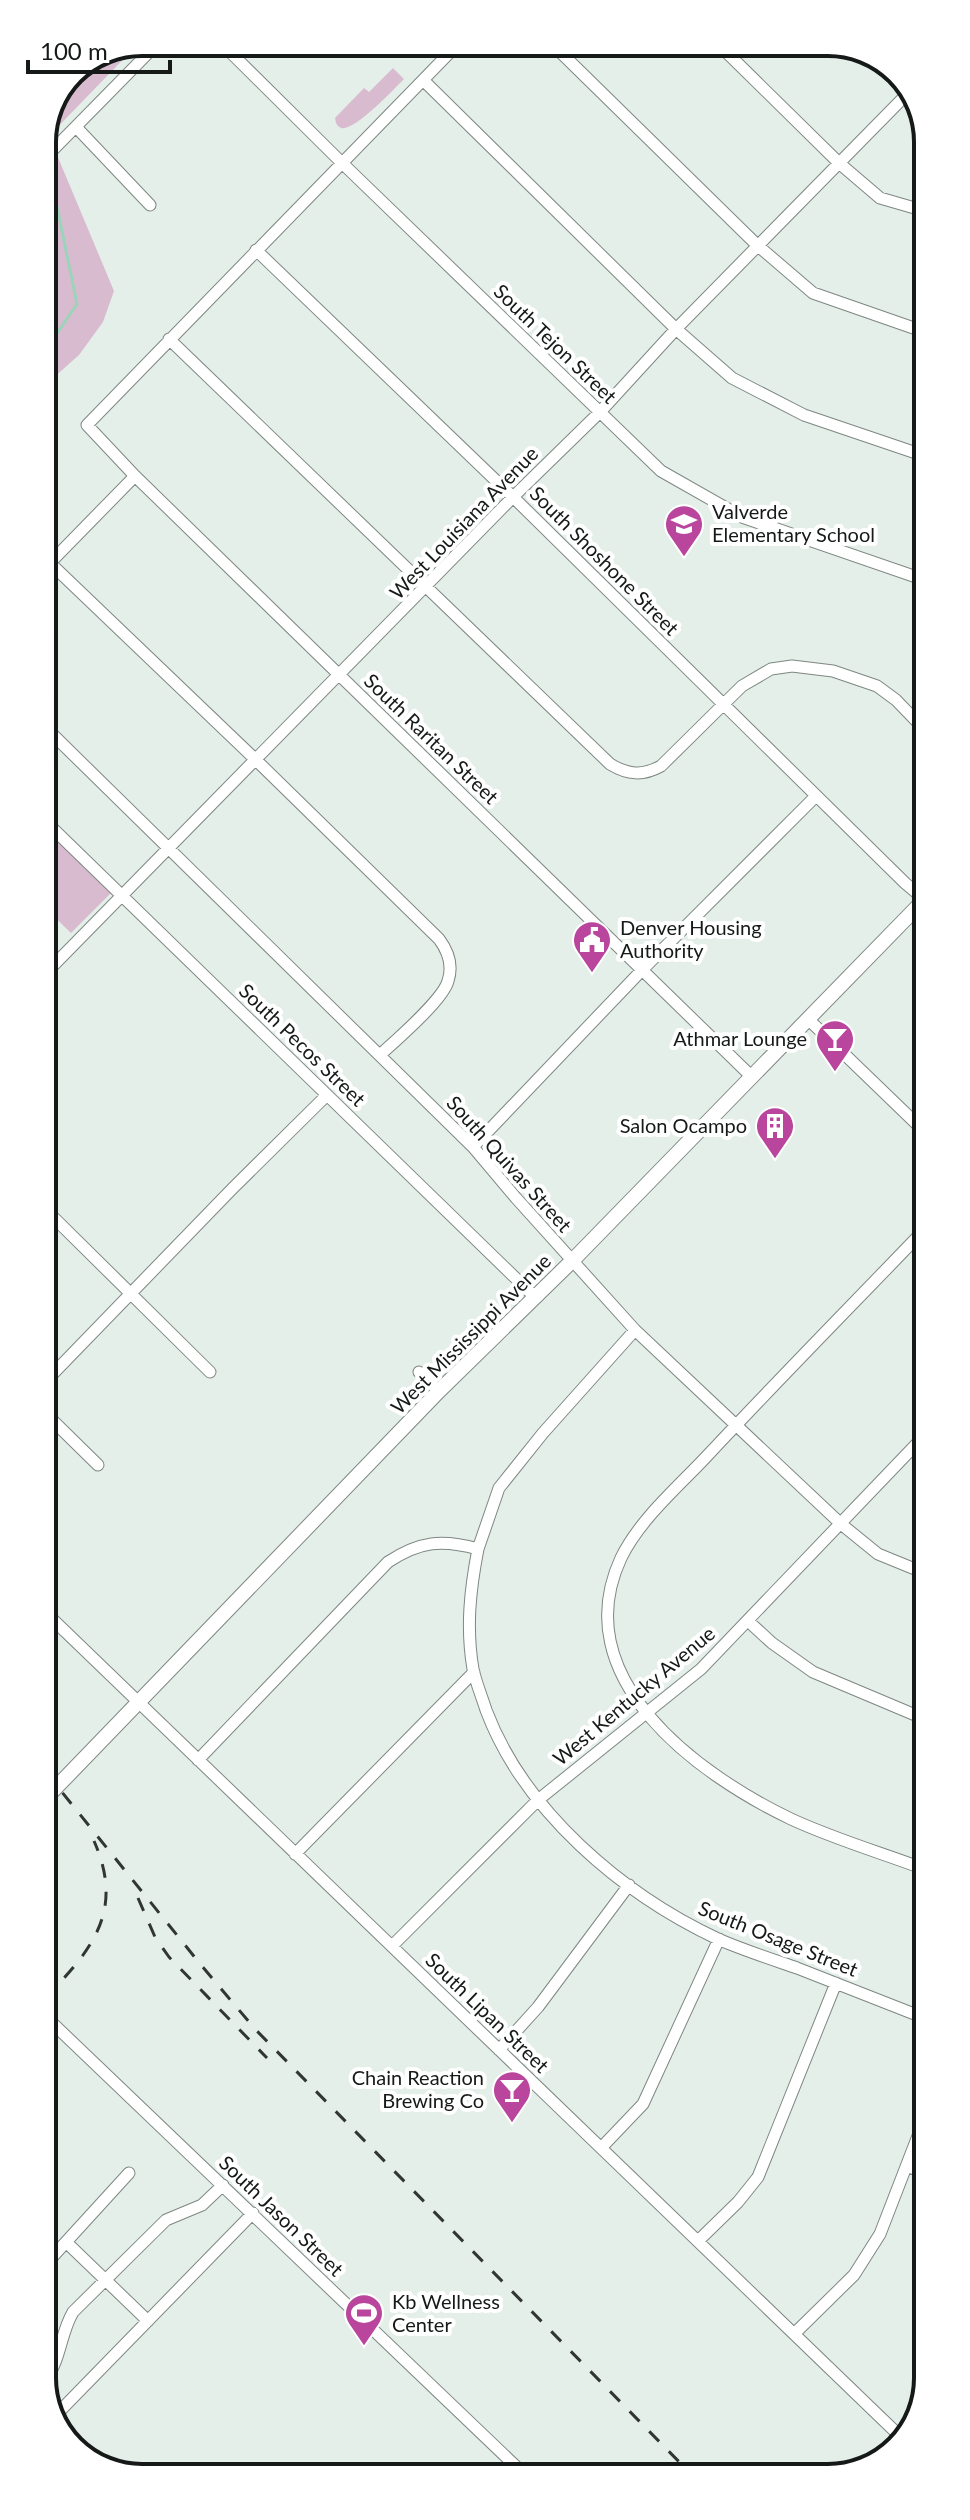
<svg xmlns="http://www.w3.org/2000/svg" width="970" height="2520" font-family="Lato,sans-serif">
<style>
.green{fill:#d9bbcf}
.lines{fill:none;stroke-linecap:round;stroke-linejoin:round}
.stream{stroke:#9bd4ba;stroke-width:3}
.minor-casing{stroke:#7e8782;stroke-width:13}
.major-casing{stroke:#7e8782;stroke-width:16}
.minor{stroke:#fff;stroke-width:11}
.major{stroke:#fff;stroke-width:14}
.rail{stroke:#313634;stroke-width:3;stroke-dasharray:14 14;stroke-linecap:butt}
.labels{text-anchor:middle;stroke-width:8;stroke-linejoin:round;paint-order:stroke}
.street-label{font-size:20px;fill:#151917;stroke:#fff}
.poi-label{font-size:20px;fill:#151917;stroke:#fff;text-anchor:start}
.rim{fill:none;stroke:#151917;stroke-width:4}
</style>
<rect width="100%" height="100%" fill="#e5efea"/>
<path class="green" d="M139,43l-90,93 65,155 -11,31 -24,33 -36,32 -1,-251 30,-65z
M393,68l11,11c-10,10 -50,53 -63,49 -2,-1 -4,-3 -5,-5l-1,-5 29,-30 5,4z
M43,826l69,66 -41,41 -28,-27z"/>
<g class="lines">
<path class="stream" d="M43,348l8,-6 26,-38 -23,-112"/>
<g class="minor-casing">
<path id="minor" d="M220,42l121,120 320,309 81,46 183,63
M460,42l-373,383 48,51 617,601
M550,42l207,203 56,48 112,39
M716,42l123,121 41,35 45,13
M423,80l253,249 56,49 72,37 121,41
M76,127l74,78
M42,161l117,-119
M256,250l257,247 392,386 19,16
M169,339l441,425c18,11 33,12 51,2l81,-80 29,-17 21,-3 41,5 44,15 19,14 29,30
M50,563l206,197 183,179c9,12 14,27 9,42 -5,19 -52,59 -68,74
M43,570l92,-94
M43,725l430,422 43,51 119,132 206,194 37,30 49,20
M43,819l492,478
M43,976l470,-479 87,-85 76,-83 233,-237
M808,1019l118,114
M473,1147l170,-178 173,-173
M44,1208l166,164
M926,1228c-73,76 -147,151 -219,228 -29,31 -67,63 -86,102 -56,120 76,216 170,261 43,20 91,34 136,51
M419,1372l20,19
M44,1383l188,-194 95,-94
M44,1412l54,53
M478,1549c-8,41 -12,79 -5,120 3,14 9,28 13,41 38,101 136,184 232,229 25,11 53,20 79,29 44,17 87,34 130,51
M44,1611l861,830
M748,1621l24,22 41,29 114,48
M198,1760l190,-198c32,-21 54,-23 90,-13l21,-61 44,-55 92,-103
M295,1854l179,-182
M392,1946l146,-146 163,-131 226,-236
M45,2016l481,460
M499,2050l39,-43 91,-122
M601,2148l42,-44 76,-165
M907,2166l21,8
M698,2241l40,-39 20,-25 78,-194
M66,2242l82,79
M45,2265l84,-92
M794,2334l60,-59 26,-41 48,-124
M45,2380c16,-20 15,-46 28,-68l93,-92 36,-15 21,-20
M54,2417l199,-204
M73,2445l16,15"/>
</g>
<g class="major-casing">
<path id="major" d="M45,1799l394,-408 133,-130 354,-363"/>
</g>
<use href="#minor" class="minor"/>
<use href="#major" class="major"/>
<path class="rail" d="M45,1771l156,194 54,64 437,446
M138,1898l17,39 14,20 98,101
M45,1998c47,-48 80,-87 49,-157"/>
</g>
<defs>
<g id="school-pin" transform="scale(2)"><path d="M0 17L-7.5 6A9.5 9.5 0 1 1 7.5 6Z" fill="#b9459d" stroke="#fff"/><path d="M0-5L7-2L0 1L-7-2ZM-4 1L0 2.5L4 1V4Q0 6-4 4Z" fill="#fff"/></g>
<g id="civic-pin" transform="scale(2)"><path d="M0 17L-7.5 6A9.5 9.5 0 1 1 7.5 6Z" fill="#b9459d" stroke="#fff"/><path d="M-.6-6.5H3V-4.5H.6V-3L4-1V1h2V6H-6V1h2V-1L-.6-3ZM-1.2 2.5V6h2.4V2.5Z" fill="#fff"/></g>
<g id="bar-pin" transform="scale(2)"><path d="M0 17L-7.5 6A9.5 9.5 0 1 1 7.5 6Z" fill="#b9459d" stroke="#fff"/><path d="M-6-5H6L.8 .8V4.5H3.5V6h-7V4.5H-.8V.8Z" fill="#fff"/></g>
<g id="building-pin" transform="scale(2)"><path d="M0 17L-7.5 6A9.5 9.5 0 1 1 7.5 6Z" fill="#b9459d" stroke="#fff"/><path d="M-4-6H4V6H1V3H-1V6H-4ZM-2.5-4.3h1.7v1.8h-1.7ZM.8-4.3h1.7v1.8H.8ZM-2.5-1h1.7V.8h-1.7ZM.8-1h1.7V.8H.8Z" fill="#fff"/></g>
<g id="stadium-pin" transform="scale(2)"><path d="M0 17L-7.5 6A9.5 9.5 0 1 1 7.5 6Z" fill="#b9459d" stroke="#fff"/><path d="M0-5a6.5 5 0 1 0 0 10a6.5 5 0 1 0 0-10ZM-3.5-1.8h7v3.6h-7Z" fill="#fff"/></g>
</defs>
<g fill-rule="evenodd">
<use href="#school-pin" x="684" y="524"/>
<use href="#civic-pin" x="592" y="940"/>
<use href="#bar-pin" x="835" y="1039"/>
<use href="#building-pin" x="775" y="1126"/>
<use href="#bar-pin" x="512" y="2090"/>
<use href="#stadium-pin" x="364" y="2313"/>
</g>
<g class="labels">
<g class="street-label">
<text transform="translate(555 344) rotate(44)" y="7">South Tejon Street</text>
<text transform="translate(464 523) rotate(-46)" y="7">West Louisiana Avenue</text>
<text transform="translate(604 561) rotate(45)" y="7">South Shoshone Street</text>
<text transform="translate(431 739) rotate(44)" y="7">South Raritan Street</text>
<text transform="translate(302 1045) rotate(44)" y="7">South Pecos Street</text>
<text transform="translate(509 1164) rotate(48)" y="7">South Quivas Street</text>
<text transform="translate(471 1334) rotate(-45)" y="7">West Mississippi Avenue</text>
<text transform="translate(634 1696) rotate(-40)" y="7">West Kentucky Avenue</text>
<text transform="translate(778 1939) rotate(22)" y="7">South Osage Street</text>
<text transform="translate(487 2013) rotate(44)" y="7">South Lipan Street</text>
<text transform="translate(281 2216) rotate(44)" y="7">South Jason Street</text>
</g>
<g class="poi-label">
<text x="712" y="519">Valverde<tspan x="712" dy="23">Elementary School</tspan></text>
<text x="620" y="935">Denver Housing<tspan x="620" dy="23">Authority</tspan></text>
<text x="807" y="1046" text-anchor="end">Athmar Lounge</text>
<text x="747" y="1133" text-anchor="end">Salon Ocampo</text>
<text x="484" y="2085" text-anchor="end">Chain Reaction<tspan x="484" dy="23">Brewing Co</tspan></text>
<text x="392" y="2309">Kb Wellness<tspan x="392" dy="23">Center</tspan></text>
</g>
</g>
<path d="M0 0H970V2520H0ZM142 56H828A86 86 0 0 1 914 142V2378A86 86 0 0 1 828 2464H142A86 86 0 0 1 56 2378V142A86 86 0 0 1 142 56Z" fill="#fff" fill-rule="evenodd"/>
<path class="rim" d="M142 56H828A86 86 0 0 1 914 142V2378A86 86 0 0 1 828 2464H142A86 86 0 0 1 56 2378V142A86 86 0 0 1 142 56Z"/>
<path d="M28 60v12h142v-12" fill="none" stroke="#151917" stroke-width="4"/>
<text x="40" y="60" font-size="24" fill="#151917" stroke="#ffffff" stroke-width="6" paint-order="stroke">100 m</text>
</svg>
